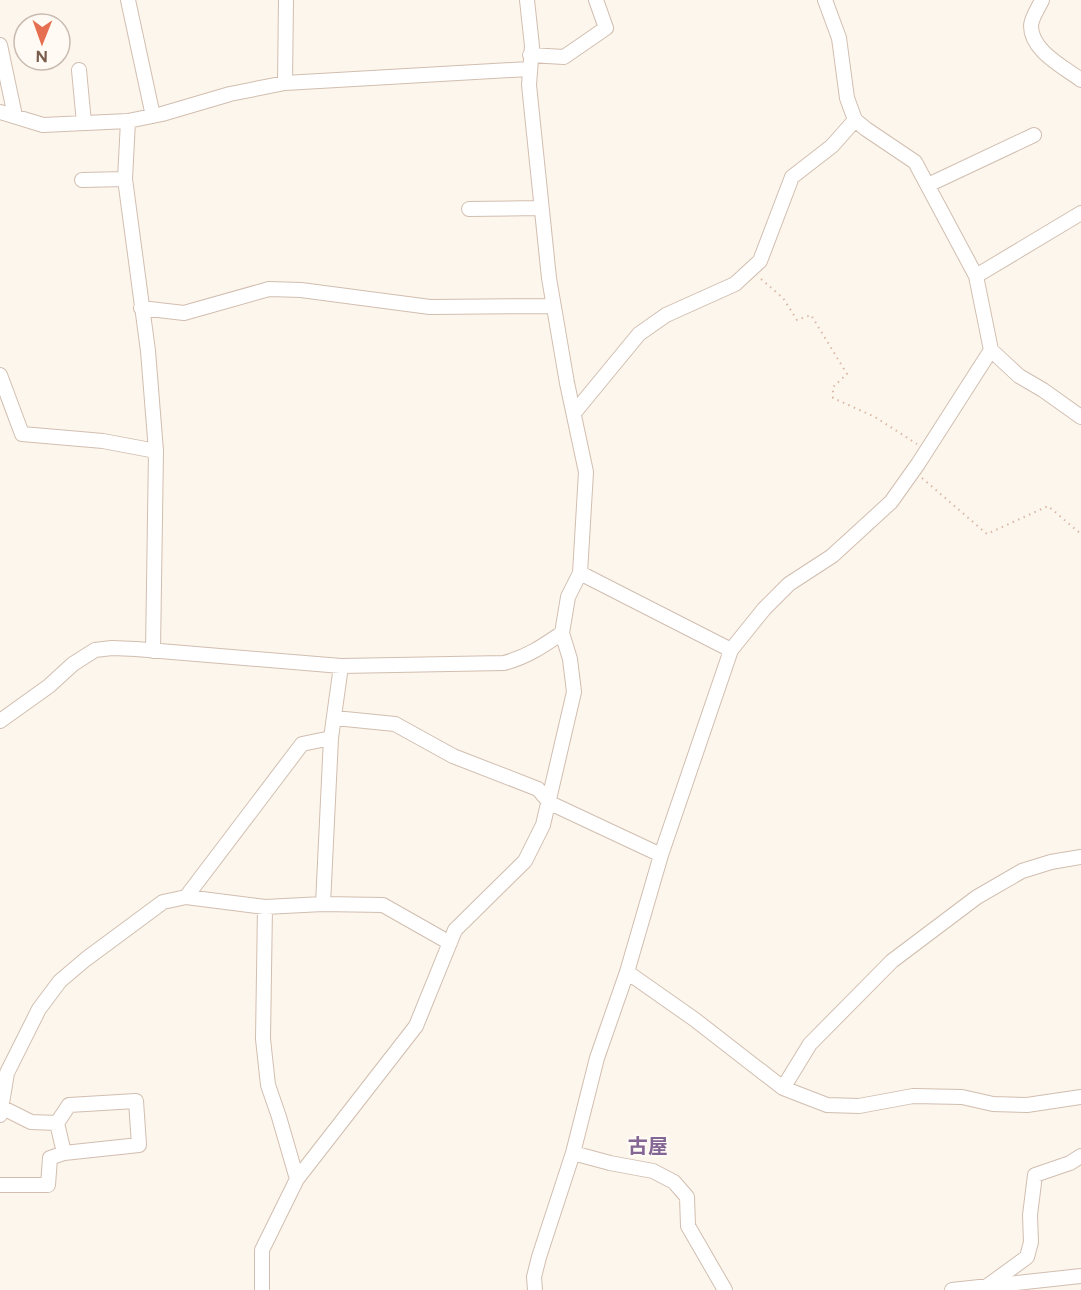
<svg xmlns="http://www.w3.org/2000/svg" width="1081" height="1290" font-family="Figtree,'Noto Sans JP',sans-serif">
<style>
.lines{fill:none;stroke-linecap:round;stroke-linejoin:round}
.minor-casing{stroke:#d1beb0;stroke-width:16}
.path{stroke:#d9b8a5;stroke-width:2;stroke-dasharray:1.5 4.5;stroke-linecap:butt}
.minor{stroke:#fff;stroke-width:14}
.labels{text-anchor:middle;stroke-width:4.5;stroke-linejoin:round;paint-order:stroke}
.quarter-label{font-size:20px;font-weight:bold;fill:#846695;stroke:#fffaf3}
</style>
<rect width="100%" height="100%" fill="#fdf6ec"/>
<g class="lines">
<g class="minor-casing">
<path id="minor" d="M128,0l25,116
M825,0l14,38 8,60 8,22 11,9 49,33 61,114 15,74 28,26 24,14 38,27
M1042,0c-3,7 -11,18 -11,26 0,25 33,41 50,54
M0,45l15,71
M530,55l34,2 42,-29 -10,-28
M79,70l5,53
M285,83l1,-83
M0,112l43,13 85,-4 34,-7 68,-20 55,-11 244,-14
M128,121l-3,58 23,172 8,100 -3,200
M82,180l43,-1
M928,185l106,-50
M469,209l72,-1
M976,276l105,-63
M141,308l43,5 85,-24 32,1 129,17 124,-1
M0,375l22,59 81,7 53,10
M574,413l65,-79 27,-19 69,-31 25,-23 32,-84 40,-31 23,-26
M580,573l151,77
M335,718l60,6 58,32 85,33 12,14 111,52
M0,721l49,-35 24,-22 22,-14 17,-2 24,1 205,17 163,-3c23,-6 39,-17 58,-30l6,-36 12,-24 6,-101 -19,-89 -18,-105 -20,-193 3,-39 -5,-46
M186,897l116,-153 29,-6
M323,904l60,1 67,38
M265,907l-2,132 5,46 11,32 18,62
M627,972l67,47 89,69 44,17 32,1 54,-10 49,1 31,7 34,1 54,-8
M783,1088l27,-44 82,-83 85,-64 45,-26 29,-9 30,-5
M0,1115l7,-42 32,-64 21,-28 26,-22 77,-57 23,-5 79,10 58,-3 8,-166 10,-72
M57,1123l12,-18 67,-4 3,44 -75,8
M573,1153l37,10 43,8 21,11 13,15 1,29 37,64
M0,1185h48l2,-27 14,-5 -7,-30 -26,-1 -28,-14
M986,1287l41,-30 4,-15 -1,-27 5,-40 35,-12 11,-7
M262,1290v-40l35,-71 119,-153 39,-96 70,-69 18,-36 31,-133 -4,-33 -8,-26
M535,1290l-1,-13 5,-20 34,-104 24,-95 30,-86 34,-117 70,-205 33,-41 25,-25 43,-28 59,-54 27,-38 73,-114
M952,1290l129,-14"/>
</g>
<path class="path" d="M761,279l22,19 14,22 14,-5 36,59 -14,13v11l42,19 42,27
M922,478l65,56 61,-28 33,28"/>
<use href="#minor" class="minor"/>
</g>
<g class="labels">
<g class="quarter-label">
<text x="648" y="1153">古屋</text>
</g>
</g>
<g transform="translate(42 42) rotate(181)"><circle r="28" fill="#fffaf3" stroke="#cabbb1" stroke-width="1.5"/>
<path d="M0-4.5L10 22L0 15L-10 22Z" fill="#e76f51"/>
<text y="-9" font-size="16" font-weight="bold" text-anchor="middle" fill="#7a5c4d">N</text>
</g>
</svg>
